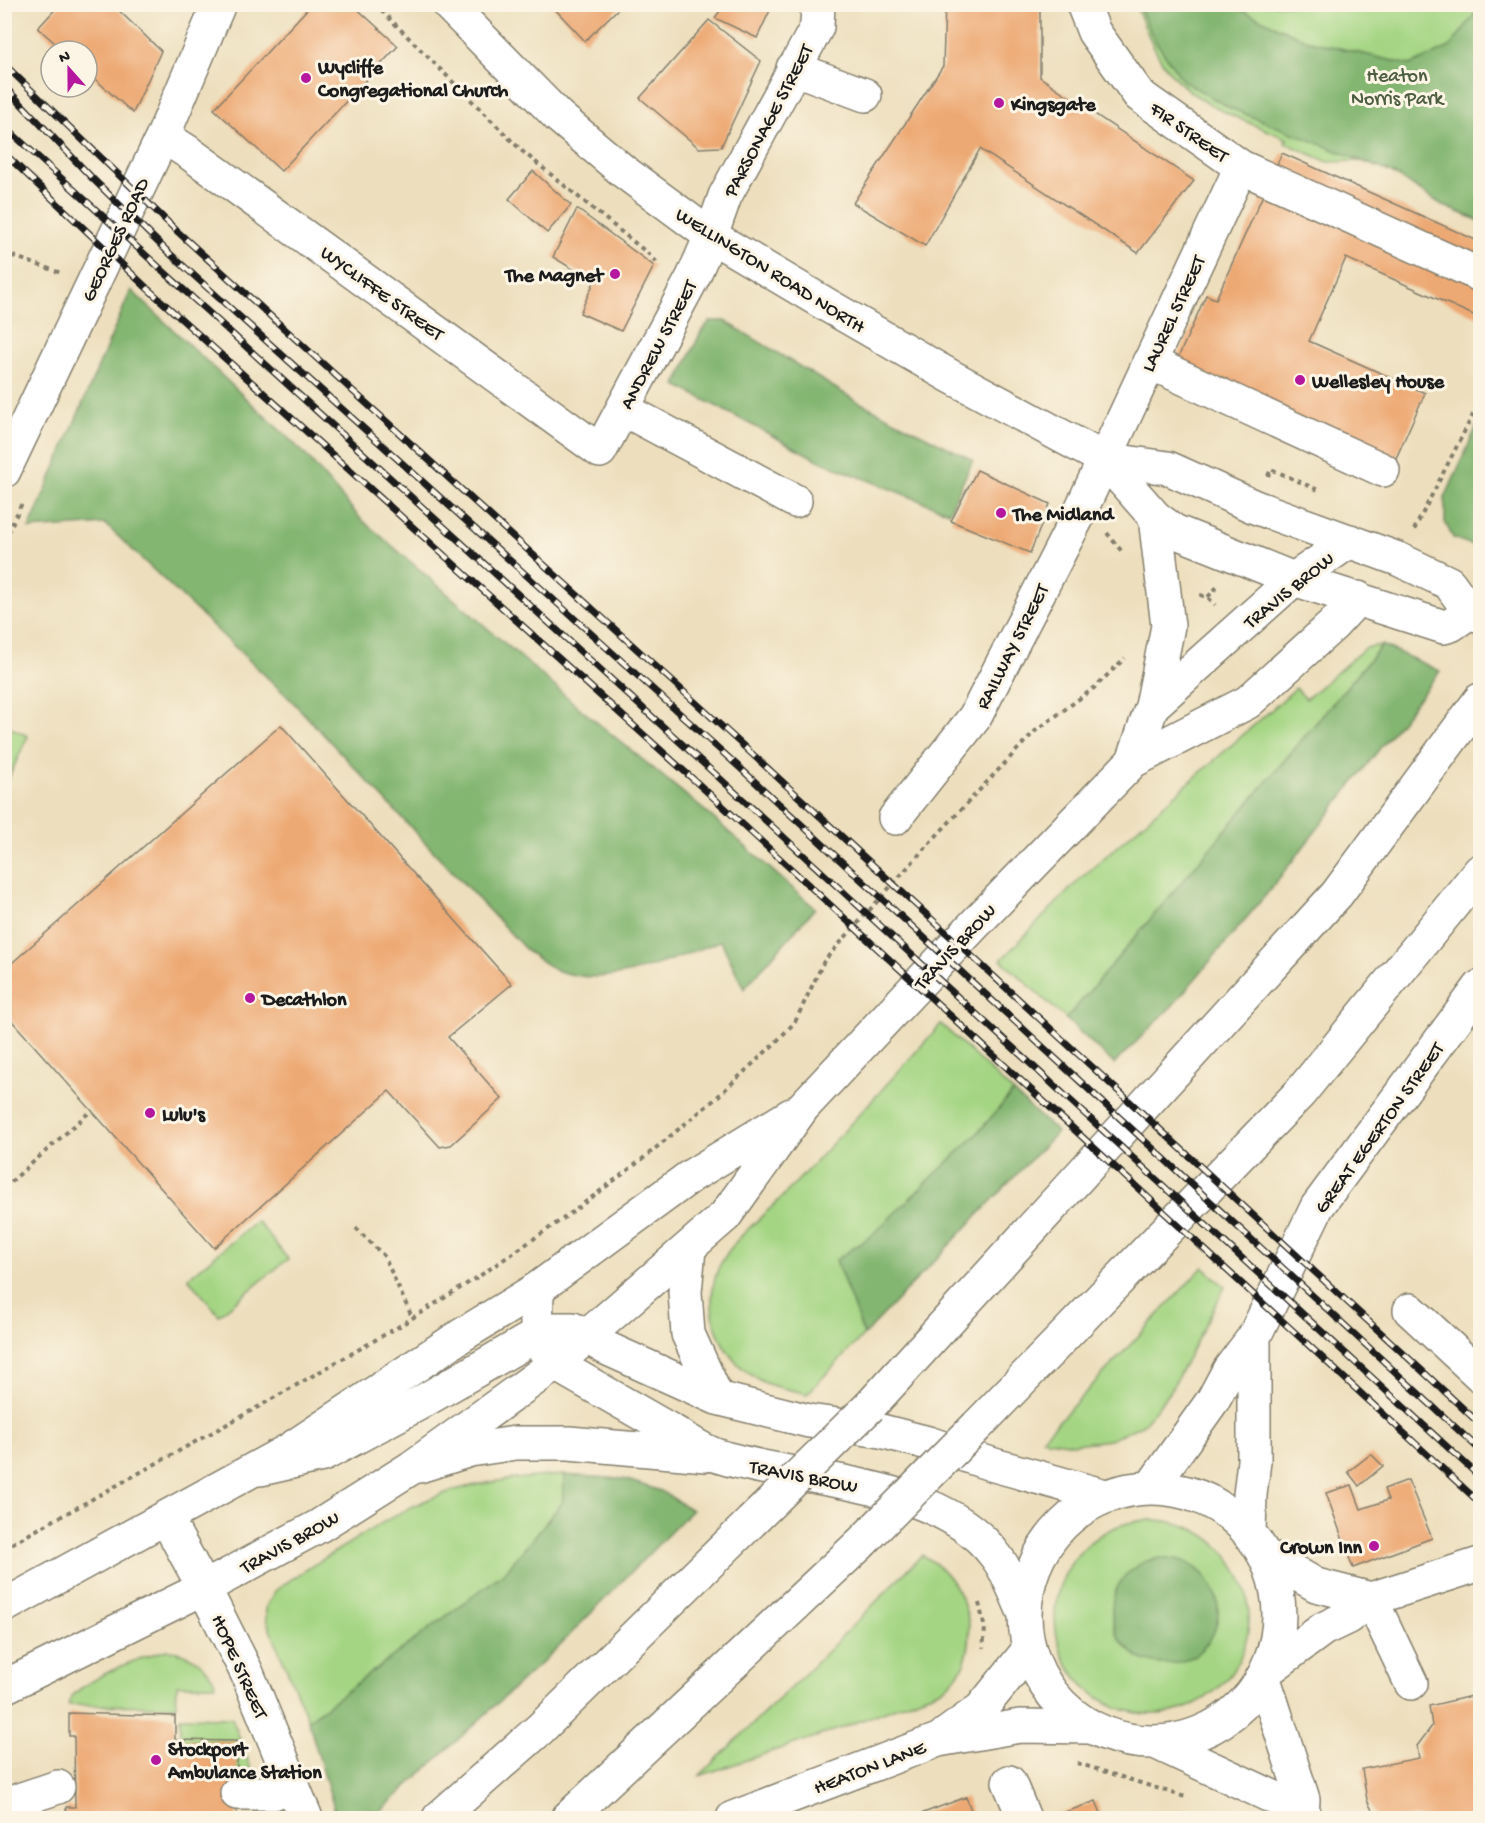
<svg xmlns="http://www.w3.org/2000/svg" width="1485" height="1823" font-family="'Gochi Hand',sans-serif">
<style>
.green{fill:#a4d583;stroke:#607850;stroke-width:1.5}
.forest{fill:#83b671;stroke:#506946;stroke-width:1.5}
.building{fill:#eda973}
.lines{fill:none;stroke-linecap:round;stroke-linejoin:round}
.minor-casing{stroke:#847e6c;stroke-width:36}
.major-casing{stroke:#847e6c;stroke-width:36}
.highway-casing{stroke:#847e6c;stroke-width:36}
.path{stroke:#847e6c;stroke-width:4;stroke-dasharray:4.5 4.5;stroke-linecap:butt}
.minor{stroke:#fff;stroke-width:33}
.major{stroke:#fff;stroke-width:33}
.highway{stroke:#fff;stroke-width:33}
.rail-casing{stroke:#1c1c1c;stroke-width:7}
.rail{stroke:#fcf5e5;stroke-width:4.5;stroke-dasharray:14;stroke-linecap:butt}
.highway-bridge-casing{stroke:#847e6c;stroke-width:36;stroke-linecap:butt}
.highway-bridge{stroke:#fff;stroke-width:33}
.poi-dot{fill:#b5179e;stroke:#fcf5e5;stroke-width:2}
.labels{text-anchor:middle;stroke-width:6;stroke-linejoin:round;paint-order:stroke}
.poi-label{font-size:20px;font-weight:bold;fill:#1c1c1c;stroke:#fcf5e5;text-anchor:start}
.park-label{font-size:20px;fill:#4c5d40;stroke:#fcf5e5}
.street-label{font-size:20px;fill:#1c1c1c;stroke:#fcf5e5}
</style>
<rect width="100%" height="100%" fill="#fcf5e5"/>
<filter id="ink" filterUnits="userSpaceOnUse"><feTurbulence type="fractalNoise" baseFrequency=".0167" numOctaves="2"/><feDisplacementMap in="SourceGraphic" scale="12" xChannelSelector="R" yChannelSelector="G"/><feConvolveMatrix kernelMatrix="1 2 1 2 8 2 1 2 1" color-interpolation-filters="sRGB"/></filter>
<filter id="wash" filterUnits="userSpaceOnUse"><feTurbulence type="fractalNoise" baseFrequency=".008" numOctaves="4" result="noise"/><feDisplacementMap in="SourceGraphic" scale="24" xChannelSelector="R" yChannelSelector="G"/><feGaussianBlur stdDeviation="1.35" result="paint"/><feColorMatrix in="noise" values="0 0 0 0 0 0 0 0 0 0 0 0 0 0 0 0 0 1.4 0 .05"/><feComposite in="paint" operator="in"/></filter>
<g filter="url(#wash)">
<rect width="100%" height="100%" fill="#eddfbd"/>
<path class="green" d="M1135,5h345v210l-108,-53 -16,-1 -28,1 -43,-19 2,-4c-44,-20 -96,-34 -124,-76 -12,-18 -19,-39 -28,-58z
M1382,645l-316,374 -65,-59 79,-81 216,-191 10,11 59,-51z
M5,725l23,11 -23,50z
M941,1024l72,68 -37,43 -105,101 -35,24 28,75 -57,59c-14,-4 -30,-6 -44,-12 -40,-20 -60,-64 -47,-107 10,-32 45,-56 67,-79 54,-56 106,-114 158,-172z
M257,1221l31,38 -69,56 -31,-37z
M1203,1267l22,20 -54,103 -27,34 -34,16 -36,4 -32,-5z
M565,1475l-2,27 -58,70 -197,148 -42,-101v-12l9,-16c21,-16 44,-29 66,-43 37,-23 72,-46 114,-58 36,-10 73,-13 110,-15z
M1055 1617a97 97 0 1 1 194 0a97 97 0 1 1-194 0Z
M922,1555c35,18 56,65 44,103 -3,12 -13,22 -22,30l-102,40 -143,48 111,-107z
M168,1650c23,4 39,13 48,35h-39l-1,21 -108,-1c3,-22 79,-51 100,-55z
M180,1717l52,1 21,56 -16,5 -1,-38 -56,-1z"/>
<path class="forest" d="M1138,5h93l75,35 104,25 40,-18 30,-40v214l-36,-15 -52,-33 -162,-65 -47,-27 -29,-42z
M131,290l171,161 58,67 222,192 122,100 111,98 -71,81 -23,-48c-47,17 -110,49 -162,30 -10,-4 -21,-13 -31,-19l-237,-252 -186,-176 -76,5z
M710,321h15l128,78 120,61 -24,52 -127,-50 -146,-77 25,-53z
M1480,419v129l-27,-10 -8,-16v-24z
M1382,645l58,26 -170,219 -96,114 -60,60 -48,-45z
M1013,1092l44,40 -193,203 -28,-75 35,-24 105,-101z
M565,1475l59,4 37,12 31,19 -139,142 -180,166h-36l-29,-98 197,-148 57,-69z
M1112 1611a53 53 0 1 1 106 0a53 53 0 1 1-106 0Z"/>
<g id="blocks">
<path class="building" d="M60,4h52l49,47 -28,62 -46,-41v-21h-23l-26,-23z
M312,4h40l46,42 -117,125 -67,-62z
M550,4h73l-38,37z
M716,4h57l-16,34 -42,-20 7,-10z
M945,4h95v73l154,104 -56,72 -158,-104 -55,97 -72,-43 90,-137z
M709,20l52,41 -40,86 -22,1 -59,-50z
M1282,153l198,89v76l-134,-60 -37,83 116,52 -32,72 -219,-98 32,-72 10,4z
M533,171l38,34 -24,28 -38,-34z
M577,209l77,57 -33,65 -41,-18 14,-31 -41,-25z
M977,470l73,34 -20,49 -79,-32z
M281,725l231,259 -64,53 54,62 -51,46 -11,2 -51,-56 -175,157 -210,-236v-42z
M1371,1454l12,12 -24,20 -11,-14z
M1408,1480l24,58 -79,30 -27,-75 26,-8 9,24 27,-9 -4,-11z
M1480,1694v124h-104l-9,-18 -5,-31 57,-11 -2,-12 15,-20 -3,-20z
M69,1713l106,3v24l62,1v77h-171v-11h9l-1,-71h-5z
M966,1797l8,21h-64z
M1096,1801l7,17h-54z"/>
</g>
</g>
<g filter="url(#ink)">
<use href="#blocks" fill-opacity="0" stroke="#847e6c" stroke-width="1.5"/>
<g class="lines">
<g class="minor-casing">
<path id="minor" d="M1083,4l11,28 45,63 102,72 239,108
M793,68l72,27
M163,136l25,16 412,299 93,-174 18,-41 14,-40 92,-169 1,-23
M1149,362l234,108
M623,409l172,92
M4,471l159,-335 56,-132
M895,818l80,-101 104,-203 162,-347
M1410,1310l70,65
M166,1518l38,70 43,85 59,145
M1371,1599l40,84
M945,1735l36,-26 46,-57
M1009,1782l15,36
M237,1793h36l20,-7
M4,1805l54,-18
M733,1818l205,-78 82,-14 69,1"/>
</g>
<g class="major-casing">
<path id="major" d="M689,1249l-4,43 3,42 29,64
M537,1289c0,32 -5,50 18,75 38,22 77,44 115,66 15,8 31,21 48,26 84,27 219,22 277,99 13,16 20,38 29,57
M419,1466l51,-16 45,-7h54l137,12
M261,1469l62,-14 95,-51 119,-69 18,-6h18l33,19 111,50 92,23 72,10 47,12 66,22 111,31
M1152,1486l61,-86 16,-30 25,-33 63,-130 163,-220
M1025 1615a127 127 0 1 1 254 0a127 127 0 1 1-254 0Z
M1249,1534l1,-39 4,-34v-124
M1265,1555l51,30 55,14
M1273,1666l50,-37 25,-12 23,-18 109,-35
M1265,1682l38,117 -1,17
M1155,1742l122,57 26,19"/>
</g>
<g class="highway-casing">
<path id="highway" d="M448,4l110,112 65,55 88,65 116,69 123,71 154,83 64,9 87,39 143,52 51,24 21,29 10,4
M1104,459l51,58 19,14 120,48 150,48 7,-2 19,-13
M1152,706l16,-80 -13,-109
M1133,761l19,-55 142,-127 56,-38
M870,1406l467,-512 143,-194
M977,1426l323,-333 180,-222
M4,1606l285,-156 173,-115 75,-46 154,-113 100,-61
M4,1687l200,-99 115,-62 92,-58 144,-104 170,-148 78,-109 170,-181 160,-165 115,-59 85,-77 25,-27
M439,1818l101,-89 211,-207
M568,1818l292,-274"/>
</g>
<path class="path" d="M375,4l147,147 129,105 8,9
M4,253l57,20
M1268,476l3,-7 47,21
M1414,530l66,-129
M1107,533l16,20
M4,541l19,-40
M1200,595l8,2 7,8
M1208,597l10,-11
M4,1188l88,-78
M356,1228l28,28 28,61
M4,1548l254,-141 140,-80 83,-52 86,-59 73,-55 74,-61 59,-55 22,-23 29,-61 101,-113 109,-116 60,-44 31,-30
M979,1603l6,26 -2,19
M1077,1763l108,34"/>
<use href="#minor" class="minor"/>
<use href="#major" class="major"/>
<use href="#highway" class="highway"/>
<g class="rail-casing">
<path id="rail" d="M4,64l174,168 572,520 730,672
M4,86l89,93 75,73 571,515 741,683
M4,126l722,658 754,693
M4,153l144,136 566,509 766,705"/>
</g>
<use href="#rail" class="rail"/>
<g class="highway-bridge-casing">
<path id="highway-bridge" d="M751,1522l119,-116
M860,1544l117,-118"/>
</g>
<use href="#highway-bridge" class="highway-bridge"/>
</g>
</g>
<g class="poi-dot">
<circle cx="306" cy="78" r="6"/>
<circle cx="999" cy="103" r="6"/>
<circle cx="615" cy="274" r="6"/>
<circle cx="1300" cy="380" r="6"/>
<circle cx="1001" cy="513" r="6"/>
<circle cx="250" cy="998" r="6"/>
<circle cx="150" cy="1113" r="6"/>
<circle cx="1374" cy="1546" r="6"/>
<circle cx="156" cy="1760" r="6"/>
</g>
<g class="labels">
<g class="poi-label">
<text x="318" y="73">Wycliffe<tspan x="318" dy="23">Congregational Church</tspan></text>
<text x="1011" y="110">Kingsgate</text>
<text x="603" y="281" text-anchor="end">The Magnet</text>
<text x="1312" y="387">Wellesley House</text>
<text x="1013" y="520">The Midland</text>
<text x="262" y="1005">Decathlon</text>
<text x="162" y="1120">Lulu's</text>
<text x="1362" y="1553" text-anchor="end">Crown Inn</text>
<text x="168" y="1755">Stockport<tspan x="168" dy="23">Ambulance Station</tspan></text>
</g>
<g class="park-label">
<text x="1397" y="81">Heaton<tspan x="1397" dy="23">Norris Park</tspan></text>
</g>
<g class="street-label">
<text transform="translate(767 120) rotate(-62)" y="7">PARSONAGE STREET</text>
<text transform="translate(1190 131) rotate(35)" y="7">FIR STREET</text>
<text transform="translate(114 239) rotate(-65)" y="7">GEORGES ROAD</text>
<text transform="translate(771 269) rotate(32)" y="7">WELLINGTON ROAD NORTH</text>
<text transform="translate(383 292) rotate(36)" y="7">WYCLIFFE STREET</text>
<text transform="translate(1172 313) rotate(-65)" y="7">LAUREL STREET</text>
<text transform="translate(657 344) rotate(-62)" y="7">ANDREW STREET</text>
<text transform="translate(1288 589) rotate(-39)" y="7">TRAVIS BROW</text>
<text transform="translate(1011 646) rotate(-63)" y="7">RAILWAY STREET</text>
<text transform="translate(954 946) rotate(-47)" y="7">TRAVIS BROW</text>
<text transform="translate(1378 1127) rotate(-54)" y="7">GREAT EGERTON STREET</text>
<text transform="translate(804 1475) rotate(11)" y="7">TRAVIS BROW</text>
<text transform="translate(289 1541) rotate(-29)" y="7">TRAVIS BROW</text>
<text transform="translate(241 1666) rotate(66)" y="7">HOPE STREET</text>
<text transform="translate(869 1766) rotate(-21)" y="7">HEATON LANE</text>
</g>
</g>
<rect width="1485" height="1823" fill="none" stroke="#fcf5e5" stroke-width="24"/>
<g transform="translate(69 69) rotate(339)"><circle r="28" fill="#fcf5e5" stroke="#a29e95" stroke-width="1.5"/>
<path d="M0-4.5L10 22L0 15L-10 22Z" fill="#b5179e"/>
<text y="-9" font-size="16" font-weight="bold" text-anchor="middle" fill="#1c1c1c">N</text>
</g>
</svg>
